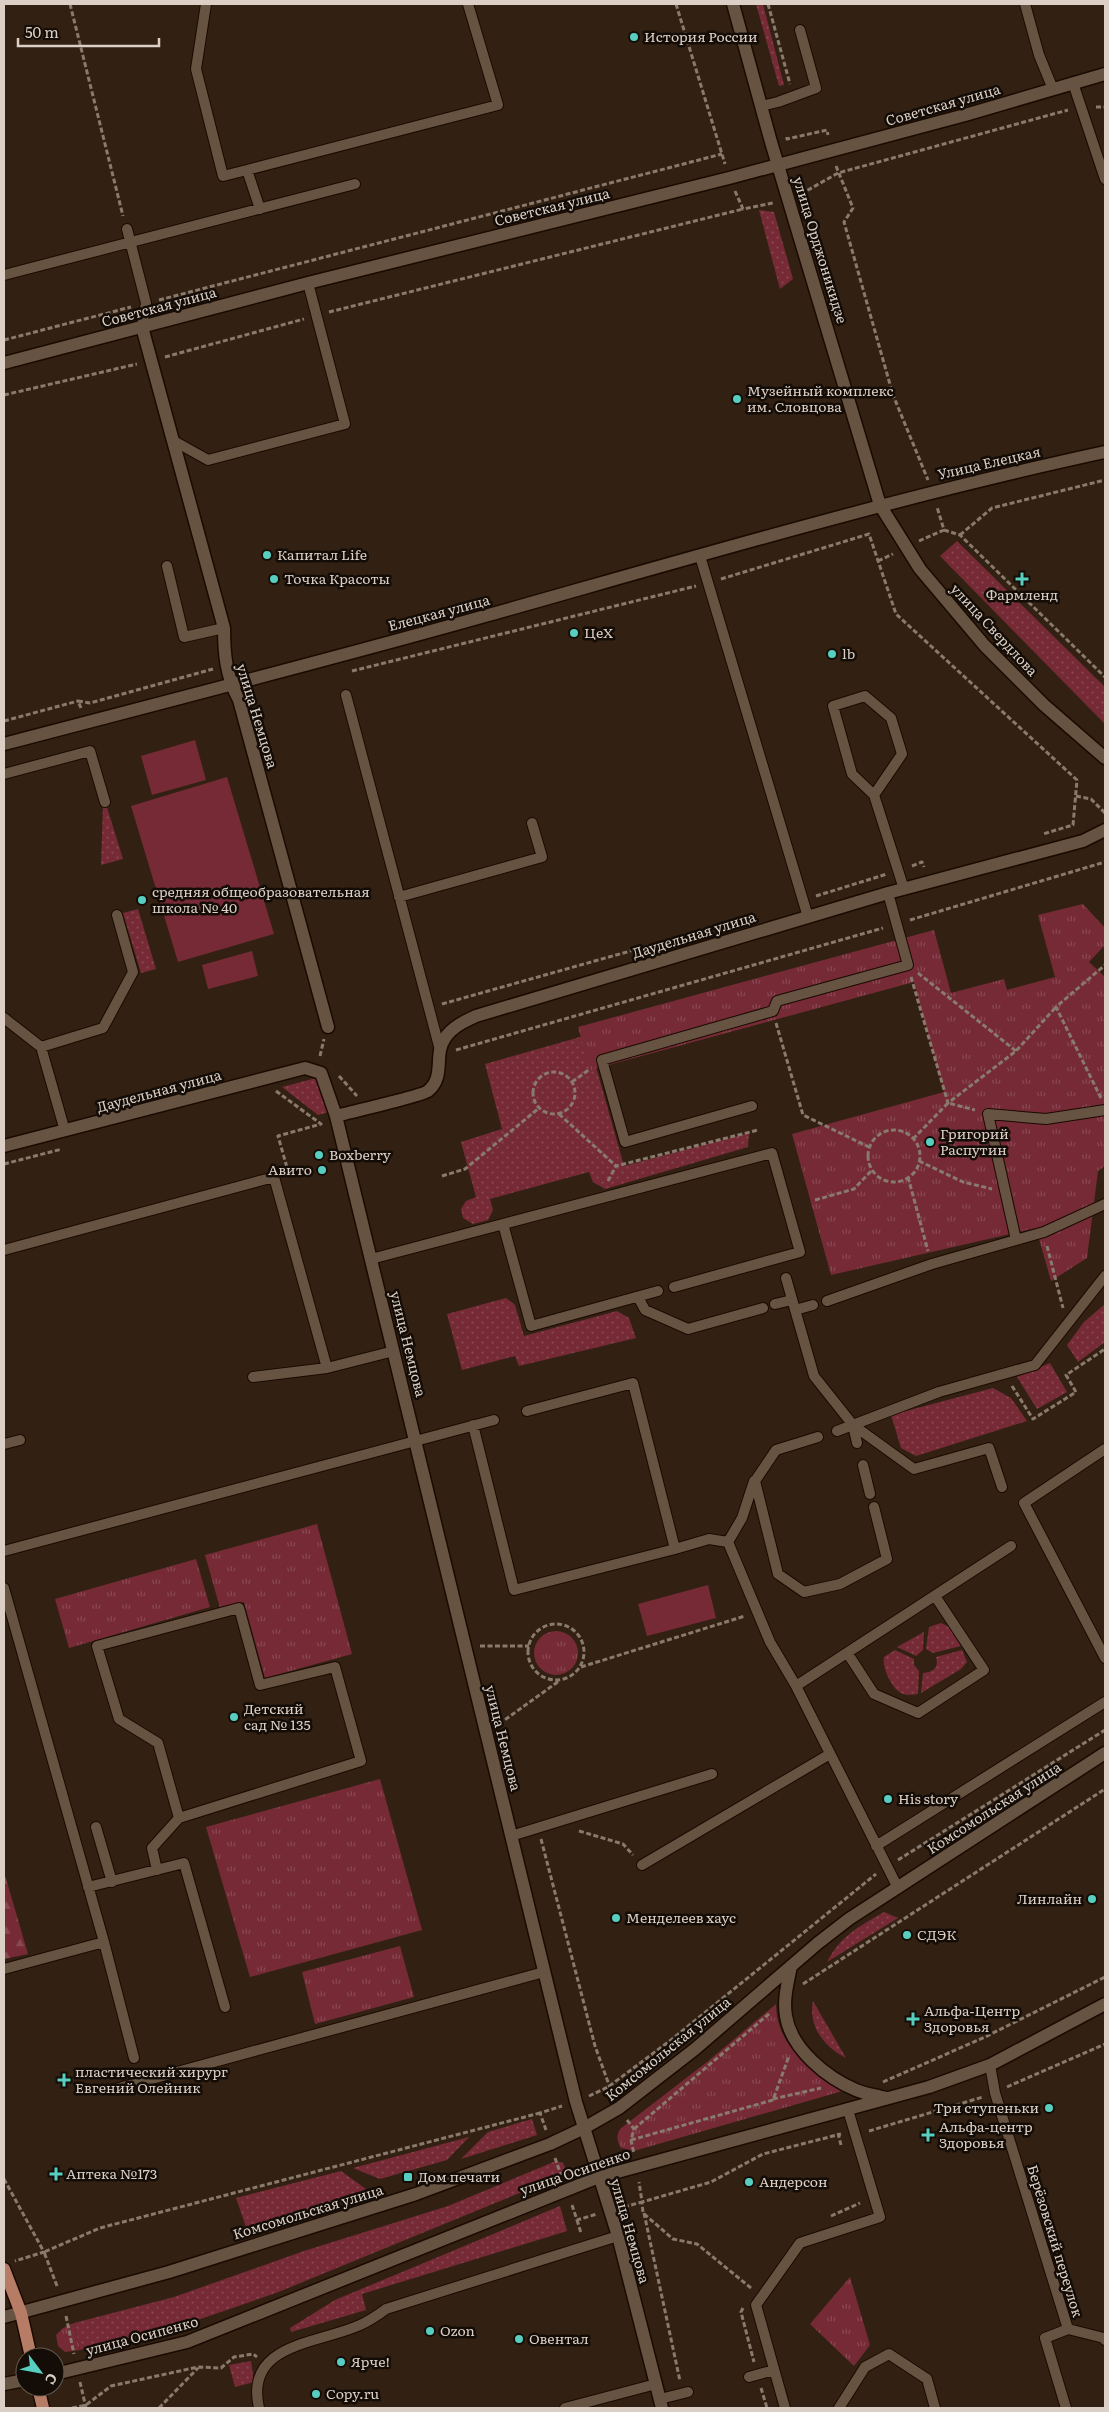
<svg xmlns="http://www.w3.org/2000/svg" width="1109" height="2412" font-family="Literata,serif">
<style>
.grass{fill:url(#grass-dots)}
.forest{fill:url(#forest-firs)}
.park{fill:url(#park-tufts)}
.garden{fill:#752a36}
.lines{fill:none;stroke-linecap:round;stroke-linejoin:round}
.lane-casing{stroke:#1a0a00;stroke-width:12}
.street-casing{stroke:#1a0a00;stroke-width:15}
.secondary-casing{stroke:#1a0a00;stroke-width:15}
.primary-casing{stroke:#1a0a00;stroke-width:15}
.path{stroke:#897a6e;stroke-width:3;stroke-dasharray:5 2.5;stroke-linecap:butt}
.lane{stroke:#675342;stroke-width:10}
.street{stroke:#675342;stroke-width:12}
.secondary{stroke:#675342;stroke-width:12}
.primary{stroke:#b77c66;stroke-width:12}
.poi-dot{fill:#58cec0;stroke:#140d07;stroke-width:2}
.labels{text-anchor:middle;stroke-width:5;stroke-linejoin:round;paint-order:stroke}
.poi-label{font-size:14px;fill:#dbcfc6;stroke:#140d07;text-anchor:start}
.street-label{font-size:14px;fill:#dbcfc6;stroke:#140d07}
</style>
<defs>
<pattern id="grass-dots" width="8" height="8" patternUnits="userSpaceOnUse" patternTransform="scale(1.25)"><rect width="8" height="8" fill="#752a36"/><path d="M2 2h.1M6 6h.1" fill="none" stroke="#884852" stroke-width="1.8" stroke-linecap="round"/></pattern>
<pattern id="forest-firs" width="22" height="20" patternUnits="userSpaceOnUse" patternTransform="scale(1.25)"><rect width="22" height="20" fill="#752a36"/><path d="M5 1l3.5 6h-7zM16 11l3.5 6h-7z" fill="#884852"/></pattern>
<pattern id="park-tufts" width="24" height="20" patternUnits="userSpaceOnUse" patternTransform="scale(1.25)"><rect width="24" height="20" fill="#752a36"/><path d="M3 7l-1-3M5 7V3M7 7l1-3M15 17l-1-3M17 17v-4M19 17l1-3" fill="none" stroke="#884852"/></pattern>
</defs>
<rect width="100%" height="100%" fill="#322112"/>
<path class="grass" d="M756,4h7l21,81 -5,1z
M759,210l15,2 19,67 -13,10z
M957,541l148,146v37l-165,-168z
M106,804l17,55 -22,6 2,-60z
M138,909l18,60 -15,4 -18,-60z
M587,1035l37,131 125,-33 -1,14 -143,42 -12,-7 -4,-10 -99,27 3,11 -5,10 -15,4 -10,-6 -2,-9 5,-8 10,-4 -15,-55 41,-13 -17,-65z
M316,1078l13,34 -11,3 -36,-28z
M506,1298l9,7 9,31 93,-25 12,7 7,20 -117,28 -4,-10 -53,14 -15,-56z
M1105,1304v38l-27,20 -11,-17 17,-23z
M1050,1363l17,29 -30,17 -20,-32z
M993,1388l18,10 16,23 -111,35 -15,-8 -10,-33z
M941,1623l8,4 12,19 -28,7 -7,-4 3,-22z
M924,1632l-1,18 -7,6 -19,-9z
M895,1650l19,9v6l5,6 -1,23c-7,1 -15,2 -20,-3 -8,-7 -16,-24 -14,-34z
M962,1650l5,12 -6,7 -40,24 2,-20c11,-1 16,-6 13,-16z
M884,1912l14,6 -71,44c14,-27 32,-35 57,-50z
M813,2001l33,57c-22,-11 -38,-32 -33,-57z
M532,2119l5,16 -76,24 27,-27z
M469,2137l-22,23 -67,19 -27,-11z
M556,2161l7,2 3,7 -5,6 -285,117 -96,33 -100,24 -6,-27 100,-26 130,-46 144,-45z
M341,2171l25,18 -37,21 -71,21 -12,-4 -10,-29z
M560,2206l7,25 -205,63 4,16 -75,22 -1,-4 45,-28z
M251,2361l3,21 -19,5 -6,-22z"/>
<path class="forest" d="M4,1872l24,82 -24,5z"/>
<path class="park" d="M1083,904l22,24v17l-16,17 16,15v189l-7,5 -11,87 -36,23 -15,-53 -205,47 -39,-141 152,-42 -30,-110 -324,88 -12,-43 356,-97 17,63 53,-14 3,11 48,-13 -17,-62z
M317,1524l35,130 -87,24 -21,-76 -24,6 -15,-53z
M196,1559l14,48 -141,41 -14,-49z
M534 1653a22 22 0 1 1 44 0a22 22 0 1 1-44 0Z
M380,1779l42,151 -172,47 -44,-150z
M400,1946l14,51 -99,27 -13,-52z
M776,2004c1,46 36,63 70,86l-212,61 -13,-3c-4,-7 -5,-12 -1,-19l87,-67z
M850,2277l20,68 -16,21 -44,-42z
M74,2323l6,27 -15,2 -7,-6 -2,-11 7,-7z"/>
<path class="garden" d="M195,740l11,40 -54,15 -11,-39z
M227,777l47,157 -96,28 -47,-156z
M252,951l6,25 -50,13 -6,-24z
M708,1585l8,33 -69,18 -9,-32z"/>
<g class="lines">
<g class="lane-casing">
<path id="lane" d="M206,4l-10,65 27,107 24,-6 13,39
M1025,4l14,51 14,34
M1073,83l32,96
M761,106l17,-4 38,-14 -16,-58
M247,170l251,-65 -30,-101
M127,229l19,74 -4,24
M4,275l351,-91
M174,441l34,19 137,-36 -37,-141
M700,556l108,361
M167,566l17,71 40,-9
M346,695l94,355
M4,774l86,-23 15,51
M874,795l28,-41 -11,-36 -26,-22 -32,10 19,68 22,21 30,94
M399,897l143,-40 -10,-34
M4,1018l37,29
M752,1106l-127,36 -23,-82 171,-49 4,-10 131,-36 -20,-72
M65,1131l-24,-84 62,-19 30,-56 -16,-57
M503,1224l28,102 127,-35
M1016,1240l28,-8 61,-28
M4,1250l270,-73 53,191
M371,1259l401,-106 28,99 -126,35
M786,1278l28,98 39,49 4,18
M638,1297l7,13 43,19 75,-21
M827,1301l105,-37 84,-24 -28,-126 58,5 59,-9
M775,1304l17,-4
M795,1310l18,-5
M253,1377l74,-9 67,-17
M473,1425l41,165 161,-41 -42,-166 -106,28
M853,1425l61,44 75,-21 13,39
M837,1431l102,-39 96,-27 70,-89
M818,1437l-42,13 -21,31 23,93 26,18 36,-8 47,-25 -13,-52
M4,1444l16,-4
M1105,1449l-81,54 81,155
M863,1465l7,29
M728,1542l42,100 26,44 102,202
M728,1542l14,-24 12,-37
M675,1549l34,-10 19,3
M4,1551l490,-131
M4,1588l100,354 -100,27
M239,1608l21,77 75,-18 26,94 -182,57 -21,-75 -39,-24 -22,-73z
M848,1654l26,40 44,19 66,-43 -49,-74
M796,1686l215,-140
M96,1827l16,55
M511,1836l201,-62
M876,1846l229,-144
M642,1865l188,-111
M157,1870l-5,-22 27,-30
M88,1887l96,-24 41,144
M104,1942l30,116
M990,2065l5,28 73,236 -23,9 21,70
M115,2089l429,-117
M1068,2329l36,9 1,2
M749,2377l25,-7
M660,2399l28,-7
M259,2408c-15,-65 59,-64 101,-83 9,-4 18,-10 26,-16l232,-73
M565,2408l91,-24
M785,2408l-29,-103 44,-62 80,-26 -32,-107
M839,2408l26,-41 24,-13 38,25 8,29"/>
</g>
<g class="street-casing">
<path id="street" d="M142,327l82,301c0,26 2,48 15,72l89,327
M4,744c160,-42 321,-83 481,-128 206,-58 411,-119 620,-164
M336,1116c14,-4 86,-20 92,-25 18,-15 5,-36 17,-53 7,-11 20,-17 31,-22l412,-123 195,-52 22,-11
M4,1146l301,-78 16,5 15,43 240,986 42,134 44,172"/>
</g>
<g class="secondary-casing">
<path id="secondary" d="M733,4l38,138 109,363 40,64 65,77 59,59 61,53
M4,363l304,-80 421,-105 236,-63 140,-41
M791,1966c-3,16 -8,33 -5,50 5,33 41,62 70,74 9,4 20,5 30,8
M4,2317l165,-45 247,-78 134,-50 34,-16 35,-20 76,-59 123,-106 31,-24 256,-166
M55,2374l132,-32 412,-165 330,-90 61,-22 115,-61
M4,2384l21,-4"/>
</g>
<g class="primary-casing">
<path id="primary" d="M4,2269l17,44 10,44
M38,2387l5,21"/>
</g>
<path class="path" d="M70,4l53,212
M676,4l49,160
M768,4l22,80
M1096,107h9
M787,137v2l40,-9 1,5
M836,166l17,42 -9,14 49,173 35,85
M735,191l8,18 30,-6
M801,194l37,-21 230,-63
M159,300l563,-146
M329,312l414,-103
M4,340l127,-33
M165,357l139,-38
M4,395l133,-31
M944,530l16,5 145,142
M960,535l32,-27 113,-28
M919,541l25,-11 -7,-23
M878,561l15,-7
M721,579l148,-45 27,80 181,166 -4,45 -30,9
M352,671l344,-85
M81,708l-3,-7 12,2 123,-34
M4,721l74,-20
M1076,796l15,3 14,14
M912,866l10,-4 2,5
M816,896l71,-22
M910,920l195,-58
M918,973l98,78
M911,977l37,126 68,-52 40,-44
M442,1004l206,-58
M776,1023l27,92 66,32
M456,1050l427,-122
M320,1056l4,-17
M533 1093a21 21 0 1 1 42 0a21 21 0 1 1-42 0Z
M339,1076l18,20
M572,1082l18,-13
M276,1091l45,33 -43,12 10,35
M1101,1098l-45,-91 49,-42
M559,1114l57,52 142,-36
M868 1156a26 26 0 1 1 52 0a26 26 0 1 1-52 0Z
M913,1139l35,-36 27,7
M919,1161l44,21 29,7
M4,1164l58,-15
M442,1176l23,-7 74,-61
M908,1177l20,74
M608,1181l8,-15
M815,1200l39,-11 18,-19
M1047,1246l16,62
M1012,1386l21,33 43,-27 -10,-17 39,-26
M528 1652a28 28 0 1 1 56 0a28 28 0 1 1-56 0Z
M480,1646h49
M581,1667l164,-51
M499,1724l60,-43
M579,1831l44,13 10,11
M541,1839l54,207 18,50
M898,1860l207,-130
M803,1984l302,-195
M883,2082l102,-45 120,-60
M1007,2087l98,-43
M589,2096l19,-9 63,-47 205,-166
M773,2099l48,-11
M627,2120l7,9 -3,11 3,14
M634,2129l136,-116
M546,2130l-6,-17 22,-7
M869,2131l114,-34
M838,2133l3,12
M631,2140l142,-40 16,-44
M555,2158l6,17
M4,2179l40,73 -29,9
M572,2205l5,15 20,-6
M624,2207l18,-5 -3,-20
M644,2213l36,168
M831,2216l29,-13
M577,2220l4,13
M57,2286l-13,-34 56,-24 440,-115
M751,2288l-54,-44 -24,-5 -30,-26 -1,-11 69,-20 52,-28 78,-20
M743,2308l-2,4 13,50
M66,2316l8,38
M80,2382l6,26
M761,2388l6,20
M72,2408l14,-3 25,-19 87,-19 23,1 13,-11 19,-3 4,3
M159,2408l39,-40"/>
<use href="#lane" class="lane"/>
<use href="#street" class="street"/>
<use href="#secondary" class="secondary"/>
<use href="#primary" class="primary"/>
</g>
<g class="poi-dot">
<circle cx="634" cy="37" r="5"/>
<circle cx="737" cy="399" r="5"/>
<circle cx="267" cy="555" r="5"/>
<circle cx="274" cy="579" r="5"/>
<path d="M1019.5 571.5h5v5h5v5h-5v5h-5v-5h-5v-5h5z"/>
<circle cx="574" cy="633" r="5"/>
<circle cx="832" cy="654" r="5"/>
<circle cx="142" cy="900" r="5"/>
<circle cx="930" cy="1142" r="5"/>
<circle cx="319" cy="1155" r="5"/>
<circle cx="322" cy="1170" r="5"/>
<circle cx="234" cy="1717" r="5"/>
<circle cx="888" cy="1799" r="5"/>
<circle cx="1092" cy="1899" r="5"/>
<circle cx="616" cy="1918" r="5"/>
<circle cx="907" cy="1935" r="5"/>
<path d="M910.5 2011.5h5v5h5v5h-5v5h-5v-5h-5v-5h5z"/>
<path d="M61.5 2072.5h5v5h5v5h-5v5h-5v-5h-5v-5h5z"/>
<circle cx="1049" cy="2108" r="5"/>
<path d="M925.5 2127.5h5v5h5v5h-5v5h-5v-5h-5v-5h5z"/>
<path d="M53.5 2166.5h5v5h5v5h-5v5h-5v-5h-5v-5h5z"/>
<rect x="403" y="2172" width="10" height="10" rx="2.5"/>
<circle cx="749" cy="2182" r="5"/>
<circle cx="430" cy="2331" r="5"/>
<circle cx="519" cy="2339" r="5"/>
<circle cx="341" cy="2362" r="5"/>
<circle cx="316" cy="2394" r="5"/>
</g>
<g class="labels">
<g class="poi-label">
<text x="644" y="42">История России</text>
<text x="747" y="396">Музейный комплекс<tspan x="747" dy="16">им. Словцова</tspan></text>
<text x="277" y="560">Капитал Life</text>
<text x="284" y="584">Точка Красоты</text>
<text x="1022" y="600" text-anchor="middle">Фармленд</text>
<text x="584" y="638">ЦеХ</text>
<text x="842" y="659">lb</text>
<text x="152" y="897">средняя общеобразовательная<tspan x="152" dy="16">школа № 40</tspan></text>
<text x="940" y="1139">Григорий<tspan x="940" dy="16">Распутин</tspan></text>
<text x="329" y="1160">Boxberry</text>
<text x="312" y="1175" text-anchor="end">Авито</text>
<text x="244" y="1714">Детский<tspan x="244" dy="16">сад № 135</tspan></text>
<text x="898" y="1804">His story</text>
<text x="1082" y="1904" text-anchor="end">Линлайн</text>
<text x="626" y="1923">Менделеев хаус</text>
<text x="917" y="1940">СДЭК</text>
<text x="924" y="2016">Альфа-Центр<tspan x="924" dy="16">Здоровья</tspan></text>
<text x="75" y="2077">пластический хирург<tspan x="75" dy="16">Евгений Олейник</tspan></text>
<text x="1039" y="2113" text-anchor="end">Три ступеньки</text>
<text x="939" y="2132">Альфа-центр<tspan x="939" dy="16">Здоровья</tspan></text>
<text x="66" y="2179">Аптека №173</text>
<text x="418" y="2182">Дом печати</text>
<text x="759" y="2187">Андерсон</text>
<text x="440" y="2336">Ozon</text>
<text x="529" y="2344">Овентал</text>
<text x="351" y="2367">Ярче!</text>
<text x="326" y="2399">Copy.ru</text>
</g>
<g class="street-label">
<text transform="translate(943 105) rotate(-16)" y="5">Советская улица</text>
<text transform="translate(552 207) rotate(-14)" y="5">Советская улица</text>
<text transform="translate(820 250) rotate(73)" y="5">улица Орджоникидзе</text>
<text transform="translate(159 307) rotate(-15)" y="5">Советская улица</text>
<text transform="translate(989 463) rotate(-13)" y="5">Улица Елецкая</text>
<text transform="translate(439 613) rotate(-15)" y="5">Елецкая улица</text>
<text transform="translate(994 630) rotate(47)" y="5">улица Свердлова</text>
<text transform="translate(257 716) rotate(73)" y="5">улица Немцова</text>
<text transform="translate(694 935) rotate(-17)" y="5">Даудельная улица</text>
<text transform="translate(159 1091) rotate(-15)" y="5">Даудельная улица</text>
<text transform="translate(408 1344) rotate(76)" y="5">улица Немцова</text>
<text transform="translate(503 1738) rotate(76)" y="5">улица Немцова</text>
<text transform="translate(994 1808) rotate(-33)" y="5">Комсомольская улица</text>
<text transform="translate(668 2049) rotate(-39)" y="5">Комсомольская улица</text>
<text transform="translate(575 2172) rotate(-19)" y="5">улица Осипенко</text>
<text transform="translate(308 2212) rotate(-17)" y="5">Комсомольская улица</text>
<text transform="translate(630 2231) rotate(74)" y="5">улица Немцова</text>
<text transform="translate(1055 2241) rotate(73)" y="5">Берёзовский переулок</text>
<text transform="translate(142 2336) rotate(-15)" y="5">улица Осипенко</text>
</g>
</g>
<rect width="1109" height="2412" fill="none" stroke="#dbcfc6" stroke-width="10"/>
<g transform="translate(40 2372) rotate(122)"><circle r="24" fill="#140d07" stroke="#645b53"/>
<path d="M0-4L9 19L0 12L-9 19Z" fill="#58cec0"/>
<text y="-8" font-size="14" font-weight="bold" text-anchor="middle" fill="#dbcfc6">С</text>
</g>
<path d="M18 38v8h141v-8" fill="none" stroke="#dbcfc6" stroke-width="2.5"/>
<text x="25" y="38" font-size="15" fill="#dbcfc6" stroke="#140d07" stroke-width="4" paint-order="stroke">50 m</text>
</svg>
